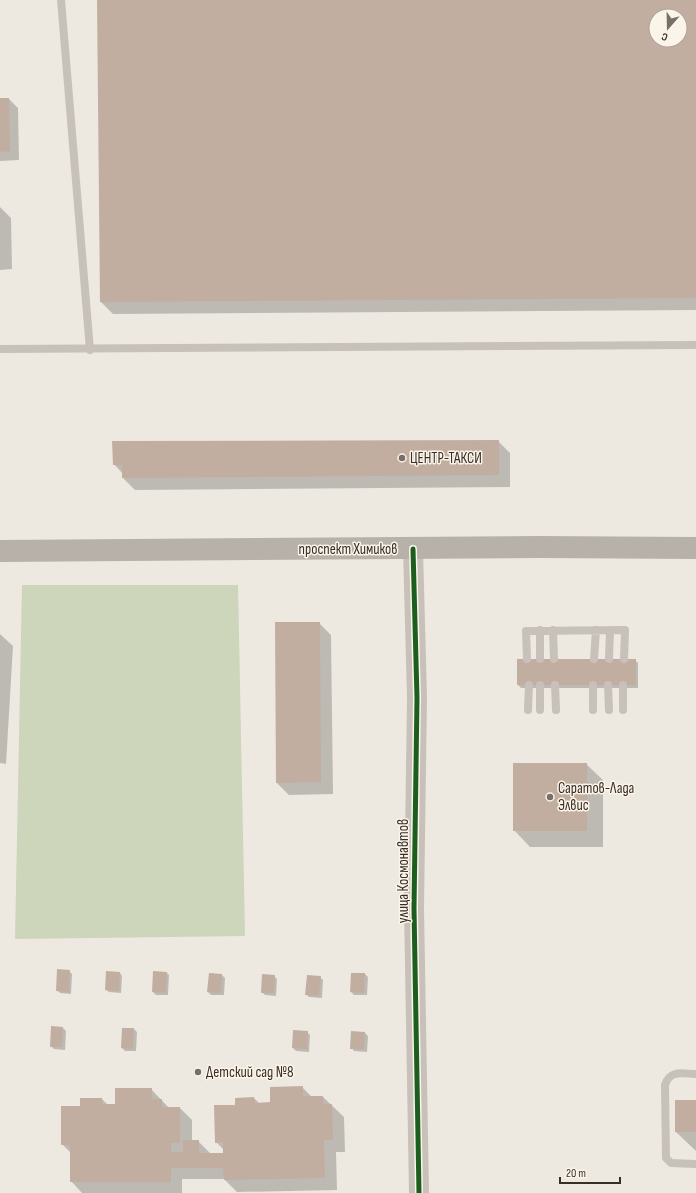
<svg xmlns="http://www.w3.org/2000/svg" width="696" height="1193" font-family="'Sofia Sans Condensed',sans-serif">
<style>
.green{fill:#cdd5ba}
.shadow{fill:#0003;fill-rule:evenodd}
.building{fill:#c2aea1;fill-rule:evenodd}
.lines{fill:none;stroke-linecap:round;stroke-linejoin:round}
.service{stroke:#c7c1b9;stroke-width:8}
.tertiary{stroke:#c7c1b9;stroke-width:20}
.secondary{stroke:#b7b1aa;stroke-width:22}
.cycleway-casing{stroke:#fbf4e8;stroke-width:8}
.cycleway{stroke:#1b5e20;stroke-width:5}
.poi-dot{fill:#776f68;stroke:#fbf4e8;stroke-width:1.5}
.labels{text-anchor:middle;stroke-width:3;stroke-linejoin:round;paint-order:stroke}
.poi-label{font-size:15px;fill:#382e27;stroke:#fbf4e8;text-anchor:start}
.street-label{font-size:15px;fill:#382e27;stroke:#fbf4e8}
</style>
<rect width="100%" height="100%" fill="#ede9e1"/>
<path class="green" d="M22,585h216l7,351 -230,3z"/>
<path class="shadow" d="M98,0h598v310l-583,4 -12,-12zM656,16h24v24h-24z
M0,99h9l9,9 1,52 -19,1z
M0,207l11,11 1,51 -12,1z
M498,441l12,12v34l-375,3 -12,-12v-4l-9,-10z
M319,623l12,12 2,159 -44,1 -12,-12z
M0,634l13,12 -7,118 -6,-1z
M635,660l3,3v25h-117l-3,-3z
M586,764l17,16v67h-73l-16,-17z
M69,971l3,3 -1,20 -11,-1 -3,-3z
M120,973l2,3 -1,17 -12,-1 -3,-2z
M167,973l2,2 -1,20h-12l-3,-3z
M210,974l12,1 3,3 -1,17h-13l-3,-3z
M365,974l3,3 -1,18h-13l-3,-3z
M274,976l3,3 -1,17 -11,-1 -3,-3z
M320,977l3,3 -1,18 -13,-1 -3,-3z
M63,1028l3,3 -1,19 -11,-1 -3,-3z
M123,1029h11l3,3 -1,19h-11l-3,-3z
M294,1031l13,1 3,3 -1,17 -13,-1 -3,-3z
M365,1033l3,3 -1,16 -13,-1 -2,-3z
M302,1087l10,10h11l21,20 1,35h-9l1,38 -100,2 -13,-13h-42v14h-100l-11,-12v-28l-9,-9 20,-37 -1,-8h21l6,6h8l35,-16 18,19h11l12,12v21h6l13,13h13v-4l-8,-8 20,-36 18,-8 6,6 12,-1z
M696,1101v50l-20,-19z"/>
<path class="building" d="M97,0h599v298l-596,4zM656,16h24v24h-24z
M0,98h9l1,53 -10,1z
M499,440v35l-377,3v-13h-9l-1,-24z
M275,622h45l1,160 -45,1z
M517,659h119v26h-119z
M513,763h74v68h-74z
M57,969l13,1 -1,22 -13,-1z
M106,971l14,1 -1,19 -14,-1z
M153,971l14,1 -1,21 -14,-1z
M209,973l13,1 -1,19 -14,-1z
M351,973h14l-1,20 -14,-1z
M262,974l13,1 -1,18h-13z
M307,975l14,1 -2,20 -14,-1z
M51,1026l12,1 -1,20h-12z
M122,1028h12l-1,21 -12,-1z
M293,1030l15,1 -1,18 -15,-1z
M351,1031l14,1 -1,17h-14z
M303,1086v10h20v8h9l1,36h-9l1,38 -101,2 -1,-12h-52v14h-101v-37h-9v-39h19v-8h22v6h13v-16h37v11h10v8h18v36h-9v9h12v-12h16v13h24v-11l-8,1 -1,-38h21v-7l19,-1 1,6 15,-1v-15z
M675,1100h21v32h-21z"/>
<g class="lines">
<path class="service" d="M61,0l29,350
M0,349l696,-4
M540,630v29
M553,630l1,29
M527,659l-1,-28 99,-1 -1,29
M594,659l2,-29
M609,659l1,-29
M555,685l1,25
M593,685v25
M608,685l1,25
M623,685v25
M528,710l1,-25
M540,710v-25
M696,1074c-13,0 -26,-5 -31,11l1,73 5,5 25,1"/>
<path class="tertiary" d="M413,549l4,149 -3,210 5,285"/>
<path class="secondary" d="M0,551l539,-4 157,1"/>
<g class="cycleway-casing">
<path id="cycleway" d="M413,549l4,149 -3,210 5,285"/>
</g>
<use href="#cycleway" class="cycleway"/>
</g>
<g class="poi-dot">
<circle cx="402" cy="458" r="4"/>
<circle cx="550" cy="797" r="4"/>
<circle cx="198" cy="1072" r="4"/>
</g>
<g class="labels">
<g class="poi-label">
<text x="410" y="463">ЦЕНТР-ТАКСИ</text>
<text x="558" y="793">Саратов-Лада<tspan x="558" dy="17">Элвис</tspan></text>
<text x="206" y="1077">Детский сад №8</text>
</g>
<g class="street-label">
<text x="348" y="554">проспект Химиков</text>
<text transform="translate(403 871) rotate(-90)" y="5">улица Космонавтов</text>
</g>
</g>
<g transform="translate(668 28) rotate(200)"><circle r="19" fill="#fbf4e8" stroke="#ada59b"/>
<path d="M0-3L7 15L0 10L-7 15Z" fill="#776f68"/>
<text y="-6" font-size="11" font-weight="bold" text-anchor="middle" fill="#382e27">С</text>
</g>
<path d="M560 1177v6h60v-6" fill="none" stroke="#382e27" stroke-width="2"/>
<text x="566" y="1177" font-size="12" fill="#382e27" stroke="#fbf4e8" stroke-width="3" paint-order="stroke">20 m</text>
</svg>
